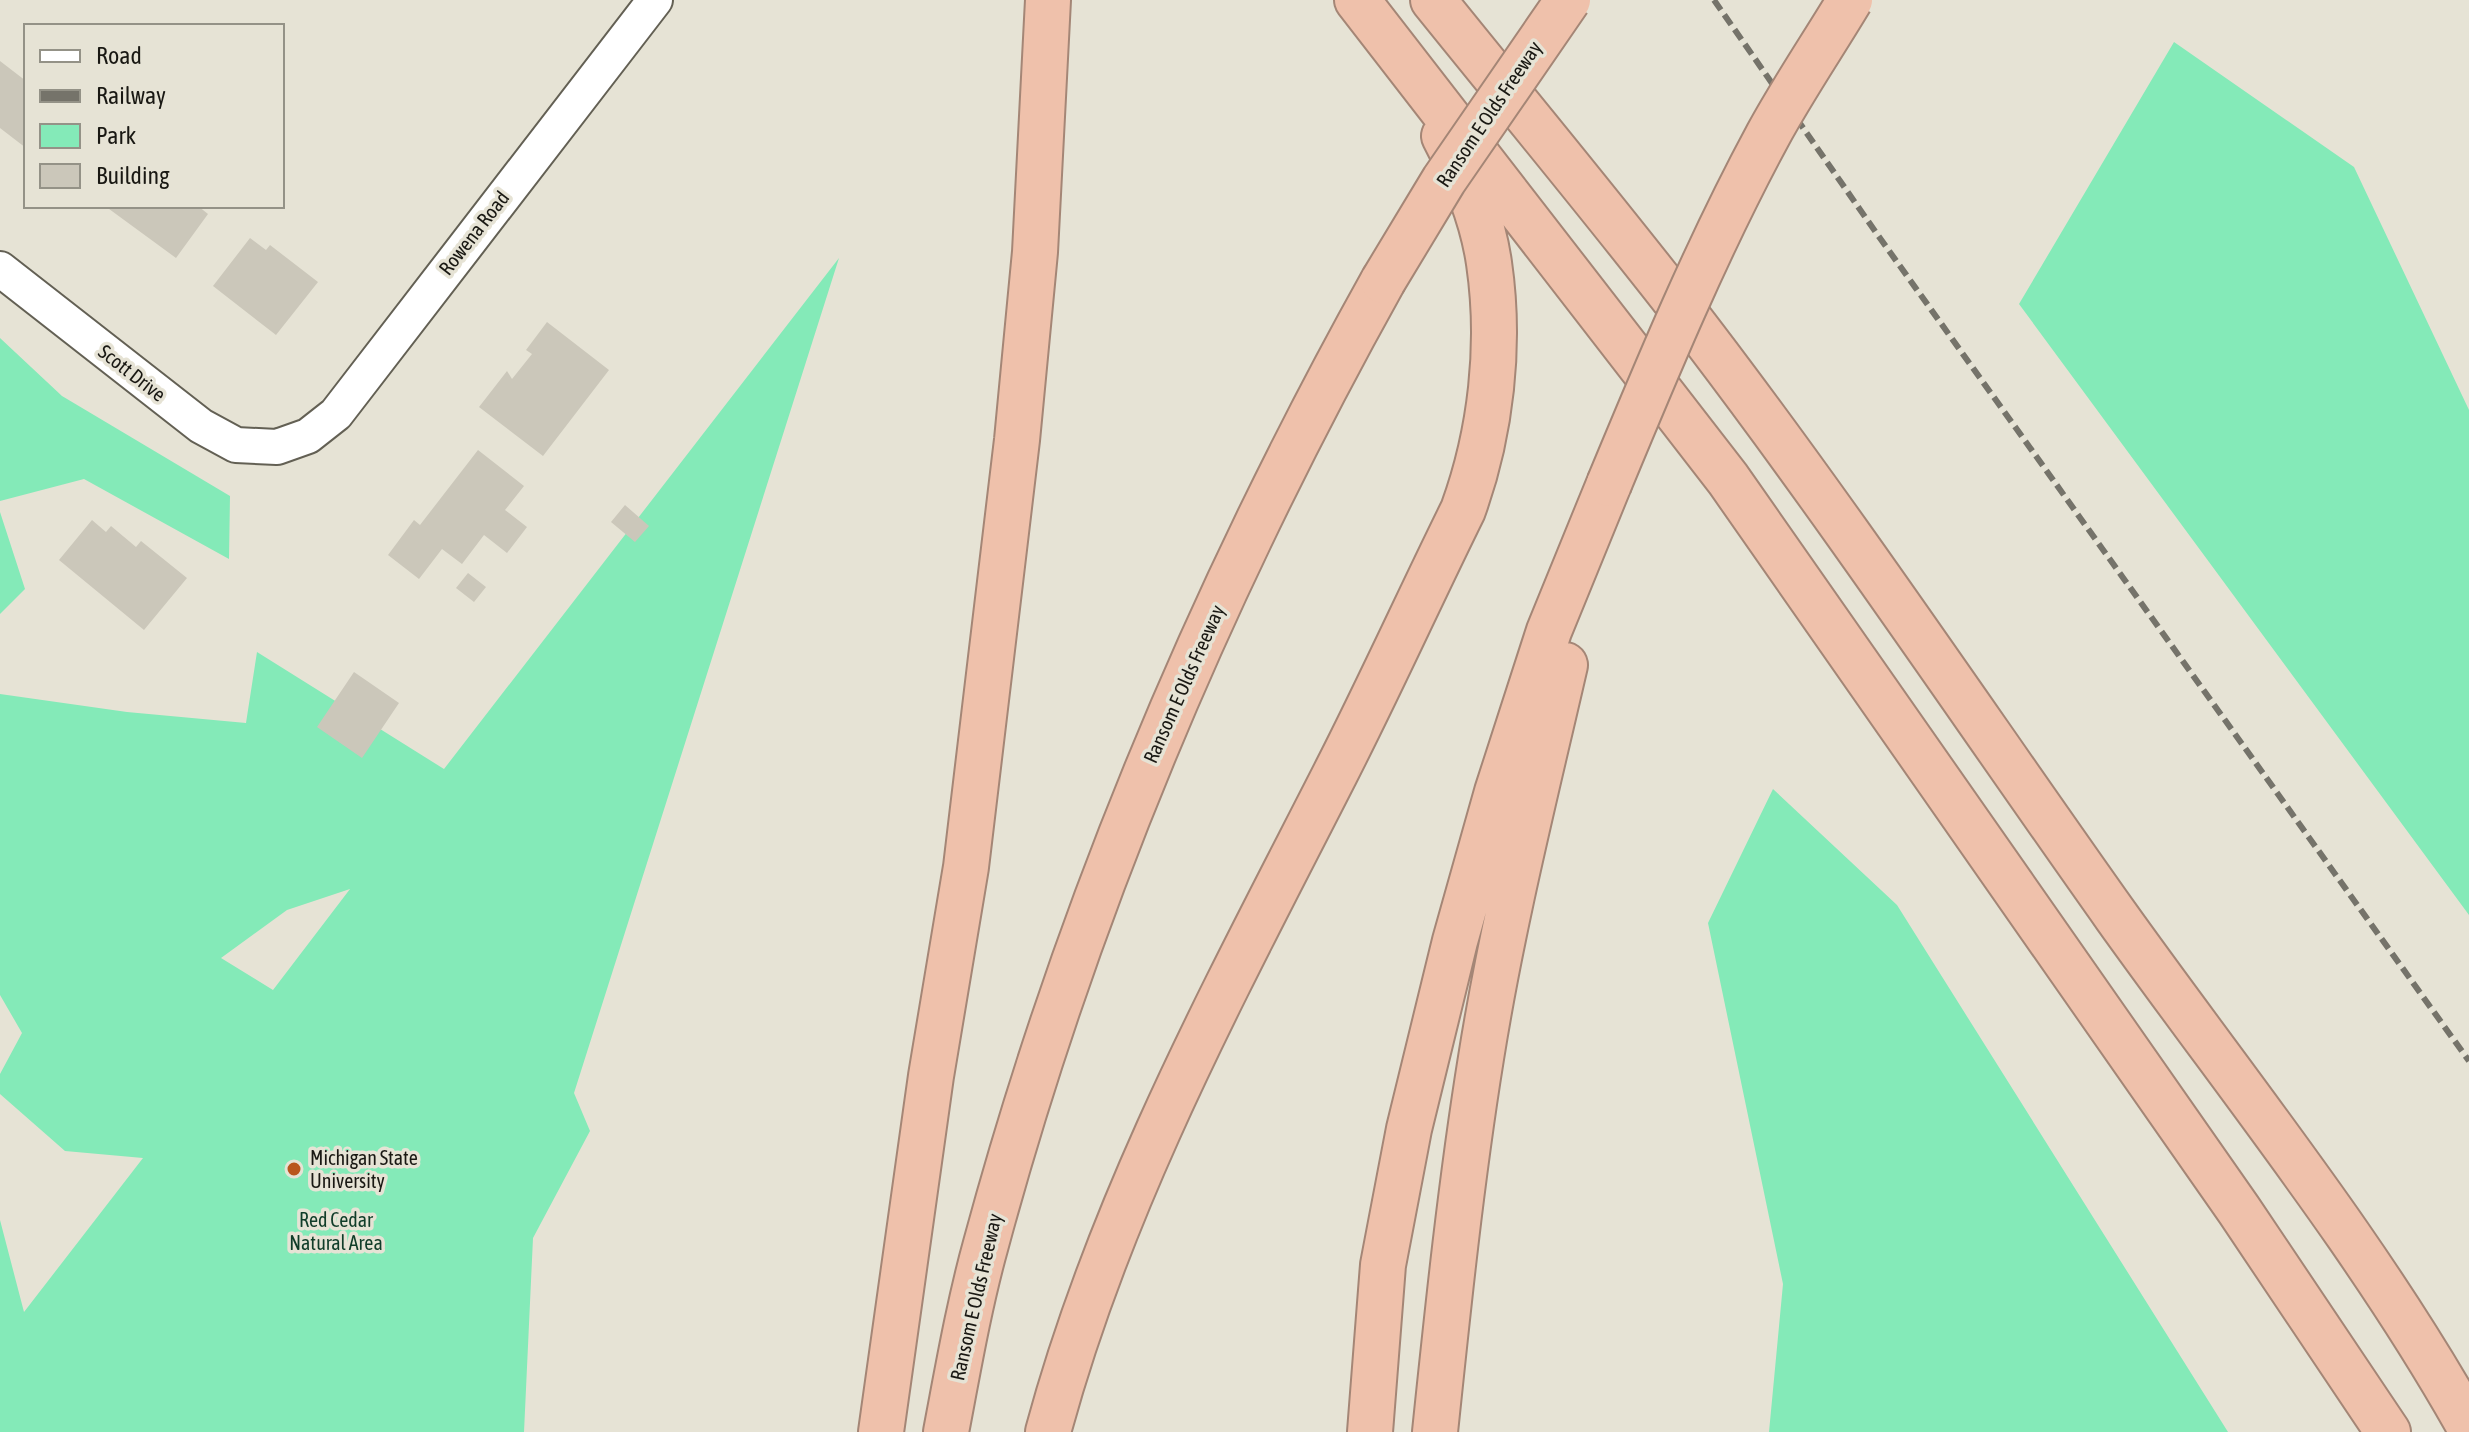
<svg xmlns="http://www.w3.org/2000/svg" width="2469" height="1432" font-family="'Asap Condensed',sans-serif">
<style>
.green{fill:#84eab8;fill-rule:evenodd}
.building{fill:#cbc7ba}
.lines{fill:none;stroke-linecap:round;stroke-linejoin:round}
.minor-casing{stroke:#636054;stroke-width:38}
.motorway-casing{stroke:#a48676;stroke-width:48}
.minor{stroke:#fff;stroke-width:34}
.motorway{stroke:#efc1ab;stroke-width:44}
.rail{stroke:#75736a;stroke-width:6;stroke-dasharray:12 6;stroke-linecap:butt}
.motorway-bridge-casing{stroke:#a48676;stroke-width:48;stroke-linecap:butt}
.motorway-bridge{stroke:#efc1ab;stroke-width:44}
.poi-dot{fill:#b9571d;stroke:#e6e3d5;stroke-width:3}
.labels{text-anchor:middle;stroke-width:7;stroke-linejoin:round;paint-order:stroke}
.street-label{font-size:20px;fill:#191813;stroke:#e6e3d5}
.poi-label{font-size:20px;fill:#191813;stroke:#e6e3d5;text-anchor:start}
.park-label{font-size:20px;fill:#103d29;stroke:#e6e3d5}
</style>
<rect width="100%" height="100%" fill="#e6e3d5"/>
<path class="green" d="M2174,42l180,125 115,243v505l-450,-611z
M839,258l-265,835 16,38 -57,107 -9,194h-524v-212l24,92 119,-154 -78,-7 -65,-57v-20l22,-41 -22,-38v-301l127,18 119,11 11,-71 187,117zM350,889l-77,101 -52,-32 66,-48z
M0,338l62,58 168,100 -1,63 -145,-80 -84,22z
M0,512l25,77 -25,25z
M1773,789l124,116 331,527h-459l14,-148 -75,-361z"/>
<path class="building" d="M0,61l26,20v67l-26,-20z
M105,206h93l10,8 -32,44z
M250,238l16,12 4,-5 48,37 -42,53 -63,-49z
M547,322l62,48 -66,86 -64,-49 28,-36 5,8 20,-25 -6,-4z
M478,450l46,36 -19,24 22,17 -20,26 -23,-18 -22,29 -20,-15 -23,30 -31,-24 26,-35 6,5z
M625,505l24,21 -14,16 -24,-20z
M92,520l14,12 5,-6 25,21 5,-6 46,37 -43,52 -85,-70z
M468,573l18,14 -12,15 -18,-14z
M354,672l45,31 -37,55 -45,-31z"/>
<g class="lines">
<g class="minor-casing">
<path id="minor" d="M0,269l201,157 35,19 41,2 31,-11 28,-22 319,-414"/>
</g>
<g class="motorway-casing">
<path id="motorway" d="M1357,0l371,479 511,731 149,222
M1433,0c91,113 184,224 272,339 143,188 274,384 411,577 120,168 252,330 353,510
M881,1432l50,-356 35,-209 51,-427 18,-188 13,-252
M946,1432c12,-63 23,-127 40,-188 91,-337 227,-658 397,-963
M1048,1432c63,-234 179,-446 288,-660 44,-86 84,-175 127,-262 28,-77 38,-165 26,-247 -6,-42 -25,-89 -45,-127
M1370,1432l13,-167 26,-136 46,-188 42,-149 52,-161 60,-147
M1435,1432c13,-125 26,-250 46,-374 21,-132 54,-263 84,-393"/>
</g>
<use href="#minor" class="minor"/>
<use href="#motorway" class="motorway"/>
<path class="rail" d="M1714,0l163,234 592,827"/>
<g class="motorway-bridge-casing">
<path id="motorway-bridge" d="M1383,281l61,-101 124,-180
M1609,484c49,-118 98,-236 159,-349 25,-46 55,-90 82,-135"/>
</g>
<use href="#motorway-bridge" class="motorway-bridge"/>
</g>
<circle class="poi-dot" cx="294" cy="1169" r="8"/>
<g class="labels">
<g class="street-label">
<text transform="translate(1489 114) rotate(-56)" y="7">Ransom E Olds Freeway</text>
<text transform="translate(474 233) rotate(-52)" y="7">Rowena Road</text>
<text transform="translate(132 373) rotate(38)" y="7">Scott Drive</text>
<text transform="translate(1184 684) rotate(-66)" y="7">Ransom E Olds Freeway</text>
<text transform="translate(976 1297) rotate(-77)" y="7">Ransom E Olds Freeway</text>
</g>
<g class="poi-label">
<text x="310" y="1165">Michigan State<tspan x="310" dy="23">University</tspan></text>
</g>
<g class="park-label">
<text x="336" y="1227">Red Cedar<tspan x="336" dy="23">Natural Area</tspan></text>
</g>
</g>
<rect x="24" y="24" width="260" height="184" fill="#e6e3d5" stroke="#949287" stroke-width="2"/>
<rect x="40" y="50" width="40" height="12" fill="#ffffff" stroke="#949287" stroke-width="2"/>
<text x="96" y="64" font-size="24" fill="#191813">Road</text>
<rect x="40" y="90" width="40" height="12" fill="#75736a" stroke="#949287" stroke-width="2"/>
<text x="96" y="104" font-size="24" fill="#191813">Railway</text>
<rect x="40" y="124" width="40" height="24" fill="#84eab8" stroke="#949287" stroke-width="2"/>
<text x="96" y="144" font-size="24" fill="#191813">Park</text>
<rect x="40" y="164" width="40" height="24" fill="#cbc7ba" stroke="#949287" stroke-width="2"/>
<text x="96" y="184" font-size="24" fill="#191813">Building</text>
</svg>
